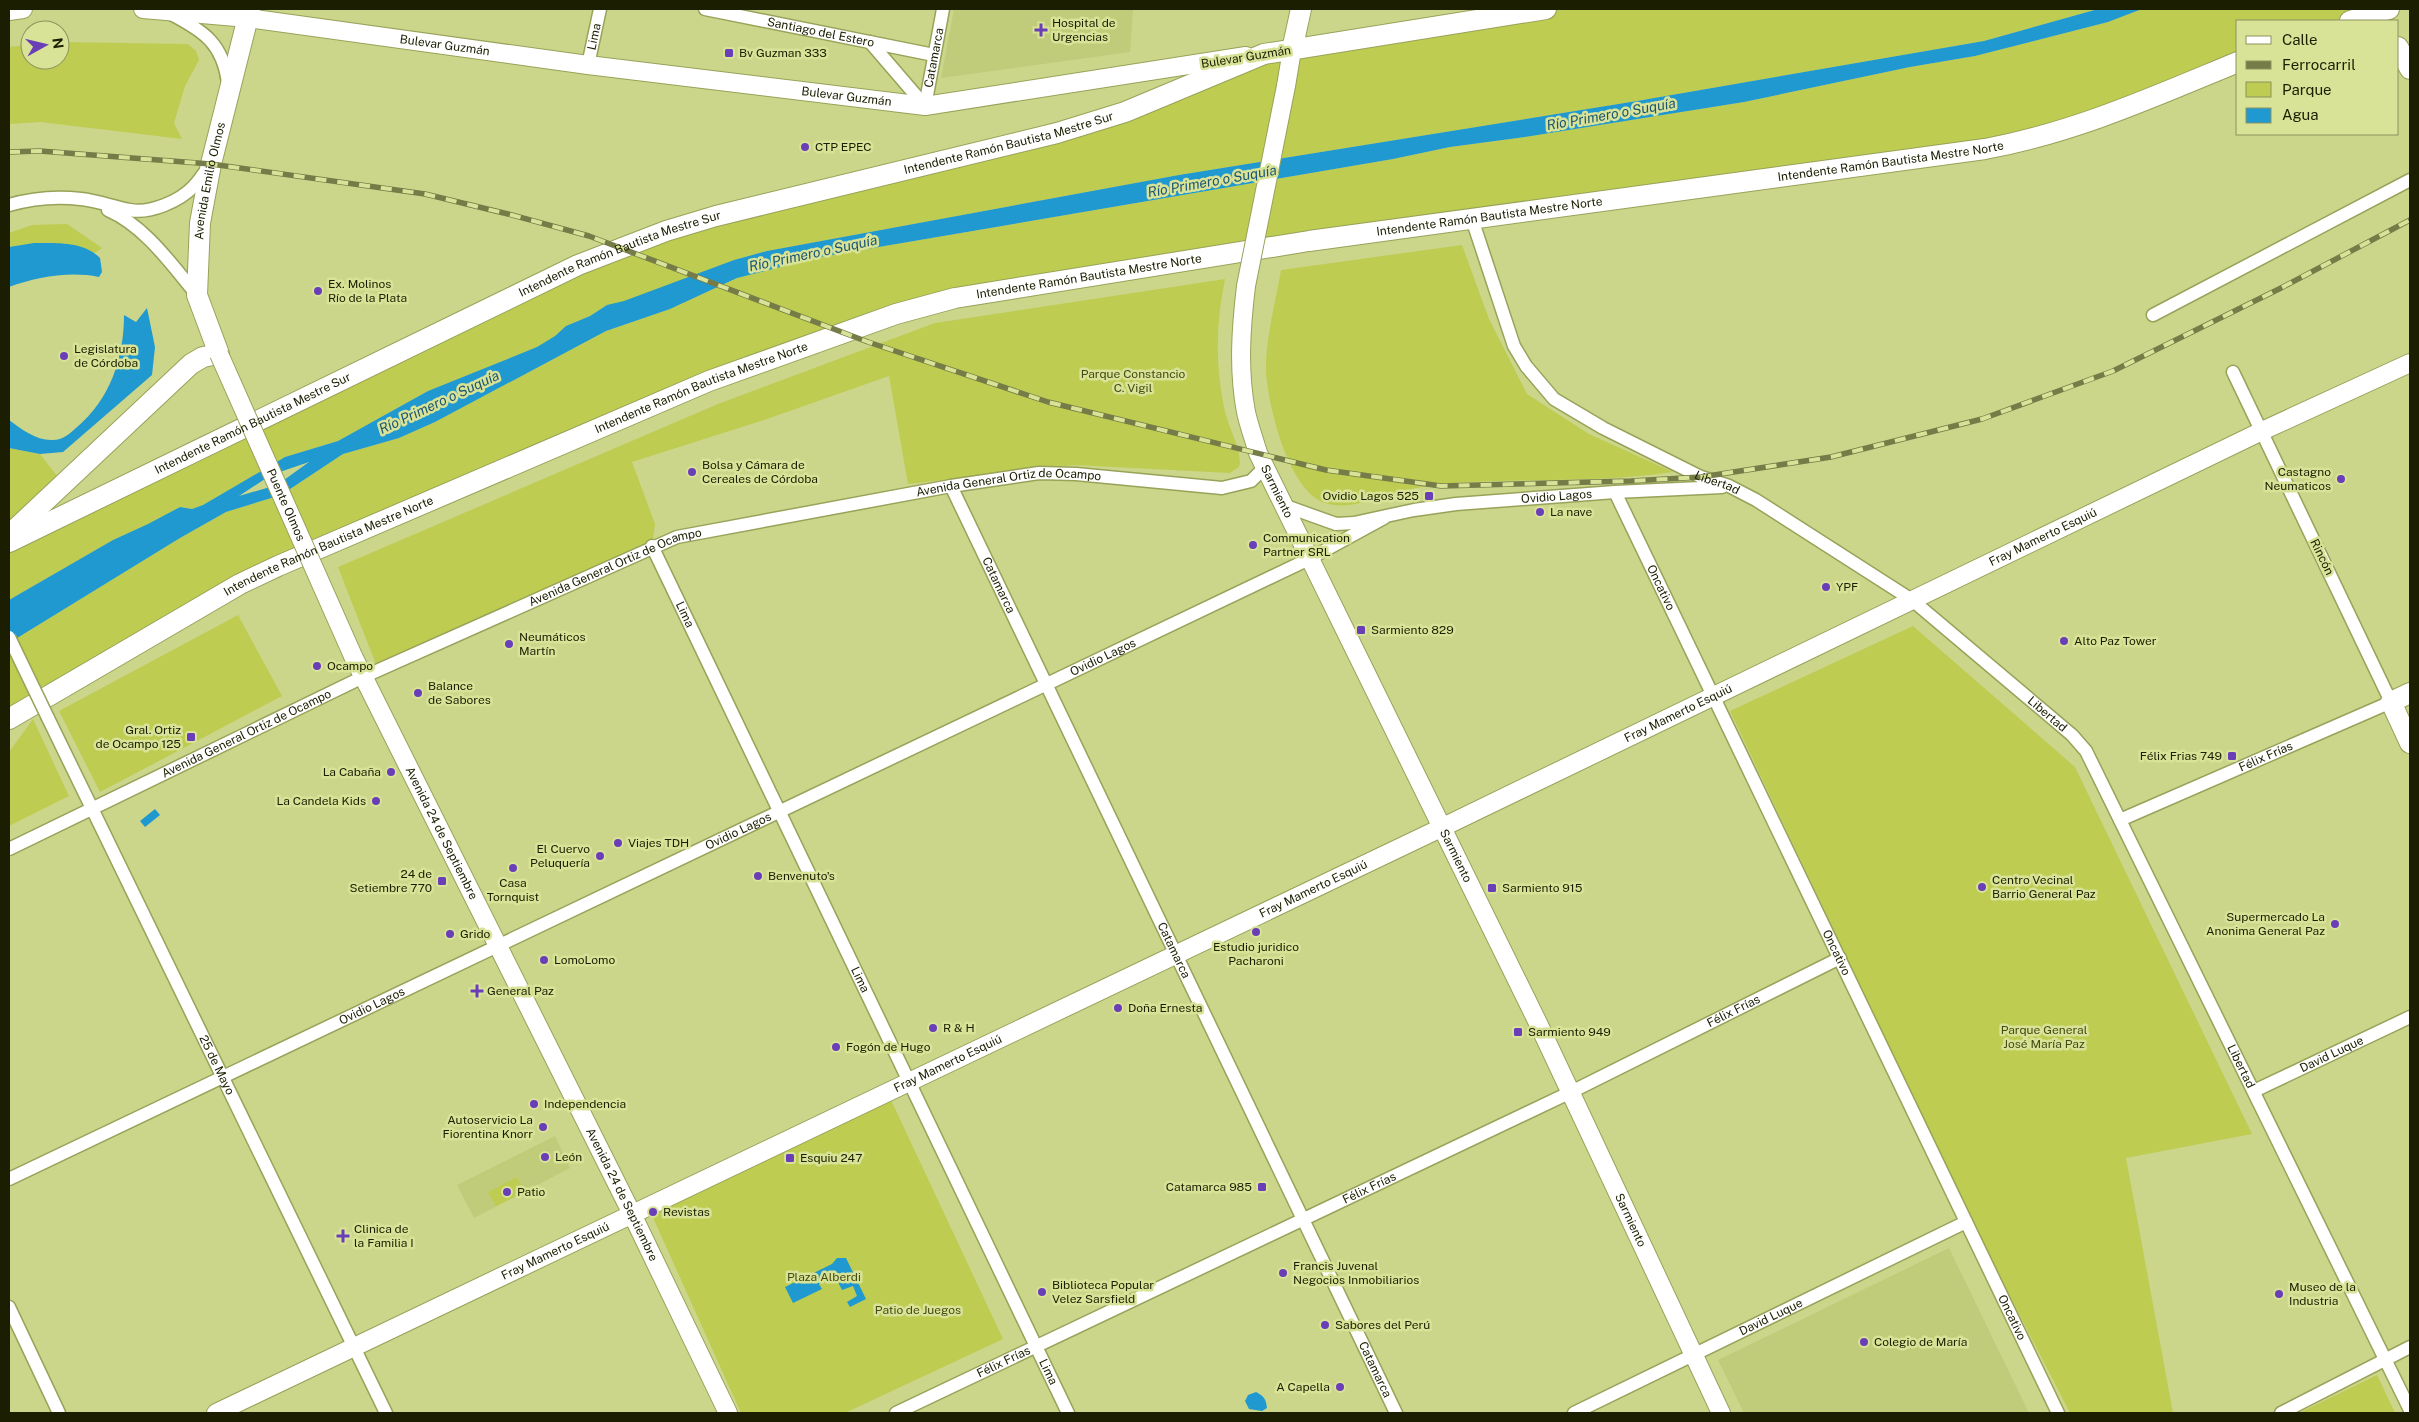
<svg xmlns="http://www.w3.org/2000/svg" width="2419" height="1422" font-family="'Public Sans',sans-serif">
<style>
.built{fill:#c0cc79}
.green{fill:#becc51}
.water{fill:#2098d0;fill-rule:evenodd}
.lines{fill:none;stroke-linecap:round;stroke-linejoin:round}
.street-casing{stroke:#98a259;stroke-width:15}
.secondary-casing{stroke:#98a259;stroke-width:20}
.primary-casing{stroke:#98a259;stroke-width:22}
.street{stroke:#fff;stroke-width:12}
.secondary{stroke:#fff;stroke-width:18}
.primary{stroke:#fff;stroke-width:20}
.rail-casing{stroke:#757c47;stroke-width:5.5}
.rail{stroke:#d8e398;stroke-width:4;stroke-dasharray:11;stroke-linecap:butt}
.street-bridge-casing{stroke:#98a259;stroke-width:15;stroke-linecap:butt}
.secondary-bridge-casing{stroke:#98a259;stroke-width:20;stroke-linecap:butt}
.street-bridge{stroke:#fff;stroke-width:12}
.secondary-bridge{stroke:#fff;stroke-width:18}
.poi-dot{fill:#693eb6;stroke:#d8e398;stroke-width:2}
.labels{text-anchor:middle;stroke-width:5;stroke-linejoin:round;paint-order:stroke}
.poi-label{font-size:12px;fill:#1b1e01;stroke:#d8e398;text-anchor:start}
.street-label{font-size:12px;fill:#1b1e01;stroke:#d8e398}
.park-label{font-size:12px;fill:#454b14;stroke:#d8e398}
.water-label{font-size:14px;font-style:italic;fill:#1b5573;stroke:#d8e398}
</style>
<rect width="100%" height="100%" fill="#cbd68b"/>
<path class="built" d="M954,9h179l-3,43 -189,26z
M555,1136l15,32 -96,50 -17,-33z
M1949,1248l80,165h-285l-26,-53z"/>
<path class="green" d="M1546,9h551l-113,32 -347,60 -458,74 -412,76 -33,9 -110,42 -17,3 -17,11 -24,10 -11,10 -18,11 -109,44 -90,50 -53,16 -82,48 -11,4 -12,-2 -32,17 -35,16 -104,60v-58l657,-311 391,-98 207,-79z
M2142,9h247l-39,12h-112v41l-179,70 -1163,182 -618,252 -269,153v-76l171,-105 46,-26 55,-17 62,-41 56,-16 36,-16 171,-91 64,-22 67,-31 83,-21 573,-98 57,-12 75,-10 219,-35 166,-35 65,-11 133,-34z
M60,42l128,2 8,7 3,9 -14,26 -11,37 8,16 -142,-17 -31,2v-77l21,-2v15h30z
M67,224l35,24 -7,5c-27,-12 -57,-11 -86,-6v-14l23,-8z
M1462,245l27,74 38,75 62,40 84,38c-72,11 -145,6 -218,11 -16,1 -33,4 -49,7 -24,5 -52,20 -77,14 -40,-8 -61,-98 -63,-133 -1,-30 10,-71 15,-101z
M1225,279c-9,43 -10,85 -1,128 3,18 15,36 16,55l-1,5 -9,6 -156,-8 -166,19 -19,-108 -125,44 -132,42 23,62 -3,22 -275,121 -39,-100 380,-163 217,-81z
M9,448l31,6 18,23 -49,45z
M238,615l44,81 -182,96 -41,-81z
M1913,626l162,141 177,367 -126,24 47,255h-103l-94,-183 -246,-519z
M33,719l36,77 -60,30v-74z
M891,1100l112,239 -158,74h-104l-91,-202z
M517,1177l8,15 -29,14 -8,-14z
M2377,1375l18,38h-96z"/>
<path class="water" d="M2098,9h44l-34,13 -133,34 -65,11 -166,35 -219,35 -75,10 -57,12 -573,98 -83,21 -67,31 -64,22 -171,91 -36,16 -56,16 -62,41 -55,17 -46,26 -171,105v-43l104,-60 35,-16 32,-17 12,2 11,-4 82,-48 53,-16 90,-50 109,-44 18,-11 11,-10 24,-10 17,-11 17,-4 110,-41 33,-9 412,-76 458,-74 347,-60zM309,462l-32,23 -38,11 32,-21z
M34,243c21,0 50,-2 66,15l2,14 -3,5c-30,-6 -62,0 -90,10v-40z
M147,308l8,39 -3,28 -89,77 -23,2 -31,-6v-28c12,9 28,21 44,20 10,0 16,-6 23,-12 34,-28 48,-70 48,-113l12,7z
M155,809l5,6 -15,12 -5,-6z
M837,1258h9l20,41 -16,8 -3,-5 10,-6 -4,-10 -11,4 -7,-14 -16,8 3,5 -29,14 -8,-16 47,-23z
M1256,1392c8,4 10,7 11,16l-5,3 -13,-2 -4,-8 3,-6z"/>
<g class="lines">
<g class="street-casing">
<g id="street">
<path id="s1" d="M705,9l229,46"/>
<path d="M171,14c33,17 52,30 57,69"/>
<path d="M870,42l55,64"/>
<path id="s2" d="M588,65l12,-56"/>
<path id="s3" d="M925,106l18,-97"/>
<path d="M9,205c24,-7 47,-9 72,-6 17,2 33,8 49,11 20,4 50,-9 64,-24 5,-5 9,-12 14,-18"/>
<path d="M108,210c37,16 64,55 89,85"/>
<path id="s4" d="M1472,219l42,127 12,20 28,33 49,29 98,49 28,9 27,14 156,100 160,135 14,16 324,659"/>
<path d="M2153,315l257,-135"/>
<path id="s5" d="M951,486l445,927"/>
<path id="s6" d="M1615,492l443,921"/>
<path id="s7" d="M1283,505l53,19 18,-1 60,-13 42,-6 159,-12 107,-5"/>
<path id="s8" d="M652,546l416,867"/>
<path id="s9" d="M48,718l338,695"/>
<path id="s10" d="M2120,820l271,-118 -158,-330"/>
<path id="s11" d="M9,849l354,-172 314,-140 274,-51 88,-13 37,1 146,14 29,-7 13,-13"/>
<path id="s12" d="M2254,1091l156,-74"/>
<path id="s13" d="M9,1179l1300,-620 75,-41"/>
<path d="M9,1307l50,106"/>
<path id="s14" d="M896,1413l675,-321 269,-134"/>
<path id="s15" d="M1574,1413l392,-191"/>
<path d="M2281,1413l129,-66"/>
</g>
</g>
<g class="secondary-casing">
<g id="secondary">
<path id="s16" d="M143,9l105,9 340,47 337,41 321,-50"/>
<path d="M9,11l14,-2"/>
<path d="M1286,86l6,-36"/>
<path id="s17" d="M1246,286c-5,42 -8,84 0,126 3,14 8,27 12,41l280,570 183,390"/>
<path id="s18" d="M353,656l279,558 96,199"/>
<path id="s19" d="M216,1413l1227,-586 819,-396 148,-68"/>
</g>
</g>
<g class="primary-casing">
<g id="primary">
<path d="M2350,21l39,-12"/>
<path d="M2398,47l12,22"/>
<path d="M1292,50l9,-41"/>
<path id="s20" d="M9,535l182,-171 12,-7 16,-3 -22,-59 3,-72 11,-59 39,-155"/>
<path id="s21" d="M9,542l569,-277 88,-34 50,-15 341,-83 68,-21 139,-58 282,-45"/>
<path d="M2410,693l-19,9 19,41"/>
<path id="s22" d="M9,719l231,-135 38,-18 431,-185 187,-67 59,-16 354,-57 676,-92c91,-17 168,-52 253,-87"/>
</g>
</g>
<use href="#street" class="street"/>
<use href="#secondary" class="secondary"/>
<use href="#primary" class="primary"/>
<g class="rail-casing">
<path id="rail" d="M9,152l31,-1 171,13 214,30 83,20 81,22 279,106 180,60 278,68 115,16 190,-5 70,-4 130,-20 151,-38 131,-48 166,-82 131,-69"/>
</g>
<use href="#rail" class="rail"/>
<g class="street-bridge-casing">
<path id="street-bridge" d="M9,637l39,81"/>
</g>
<g class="secondary-bridge-casing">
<g id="secondary-bridge">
<path d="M1246,286l40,-200"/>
<path id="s23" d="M219,354l134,302"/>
</g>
</g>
<use href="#street-bridge" class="street-bridge"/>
<use href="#secondary-bridge" class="secondary-bridge"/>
</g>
<g class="poi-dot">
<path d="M1038.5 22.5h5v5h5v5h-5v5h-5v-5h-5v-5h5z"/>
<rect x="724" y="48" width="10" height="10" rx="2.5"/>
<circle cx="805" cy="147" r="5"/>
<circle cx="318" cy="291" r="5"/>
<circle cx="64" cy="356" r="5"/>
<circle cx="692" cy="472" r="5"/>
<circle cx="2341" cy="479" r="5"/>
<rect x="1424" y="491" width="10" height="10" rx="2.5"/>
<circle cx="1540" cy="512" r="5"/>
<circle cx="1253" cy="545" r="5"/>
<circle cx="1826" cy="587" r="5"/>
<rect x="1356" y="625" width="10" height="10" rx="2.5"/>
<circle cx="2064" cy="641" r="5"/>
<circle cx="509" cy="644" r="5"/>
<circle cx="317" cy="666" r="5"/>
<circle cx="418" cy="693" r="5"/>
<rect x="186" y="732" width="10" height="10" rx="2.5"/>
<rect x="2227" y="751" width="10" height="10" rx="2.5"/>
<circle cx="391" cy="772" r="5"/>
<circle cx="376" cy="801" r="5"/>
<circle cx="618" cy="843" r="5"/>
<circle cx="600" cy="856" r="5"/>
<circle cx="513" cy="868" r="5"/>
<circle cx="758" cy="876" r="5"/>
<rect x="437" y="876" width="10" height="10" rx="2.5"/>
<circle cx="1982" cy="887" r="5"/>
<rect x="1487" y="883" width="10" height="10" rx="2.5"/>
<circle cx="2335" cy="924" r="5"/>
<circle cx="1256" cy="932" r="5"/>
<circle cx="450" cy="934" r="5"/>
<circle cx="544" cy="960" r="5"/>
<path d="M474.5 983.5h5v5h5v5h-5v5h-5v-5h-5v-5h5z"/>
<circle cx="1118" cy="1008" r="5"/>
<circle cx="933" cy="1028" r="5"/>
<rect x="1513" y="1027" width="10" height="10" rx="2.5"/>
<circle cx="836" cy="1047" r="5"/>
<circle cx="534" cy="1104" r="5"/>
<circle cx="543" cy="1127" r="5"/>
<circle cx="545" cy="1157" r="5"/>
<rect x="785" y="1153" width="10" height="10" rx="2.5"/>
<rect x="1257" y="1182" width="10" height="10" rx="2.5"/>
<circle cx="507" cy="1192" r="5"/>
<circle cx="653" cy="1212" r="5"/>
<path d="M340.5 1228.5h5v5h5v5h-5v5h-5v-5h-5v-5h5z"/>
<circle cx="1283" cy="1273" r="5"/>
<circle cx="1042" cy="1292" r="5"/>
<circle cx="2279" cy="1294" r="5"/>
<circle cx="1325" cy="1325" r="5"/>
<circle cx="1864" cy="1342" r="5"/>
<circle cx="1340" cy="1387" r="5"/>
</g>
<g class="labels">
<g class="poi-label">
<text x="1052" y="27">Hospital de<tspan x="1052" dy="14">Urgencias</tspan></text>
<text x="739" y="57">Bv Guzman 333</text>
<text x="815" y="151">CTP EPEC</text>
<text x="328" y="288">Ex. Molinos<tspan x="328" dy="14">Río de la Plata</tspan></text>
<text x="74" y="353">Legislatura<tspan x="74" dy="14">de Córdoba</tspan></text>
<text x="702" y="469">Bolsa y Cámara de<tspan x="702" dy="14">Cereales de Córdoba</tspan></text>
<text x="2331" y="476" text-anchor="end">Castagno<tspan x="2331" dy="14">Neumaticos</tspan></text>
<text x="1419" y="500" text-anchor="end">Ovidio Lagos 525</text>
<text x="1550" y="516">La nave</text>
<text x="1263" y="542">Communication<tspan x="1263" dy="14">Partner SRL</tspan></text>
<text x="1836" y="591">YPF</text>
<text x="1371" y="634">Sarmiento 829</text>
<text x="519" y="641">Neumáticos<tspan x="519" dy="14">Martín</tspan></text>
<text x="2074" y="645">Alto Paz Tower</text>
<text x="327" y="670">Ocampo</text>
<text x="428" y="690">Balance<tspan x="428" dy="14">de Sabores</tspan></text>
<text x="181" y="734" text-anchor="end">Gral. Ortiz<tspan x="181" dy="14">de Ocampo 125</tspan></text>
<text x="2222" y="760" text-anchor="end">Félix Frias 749</text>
<text x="381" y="776" text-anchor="end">La Cabaña</text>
<text x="366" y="805" text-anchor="end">La Candela Kids</text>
<text x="628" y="847">Viajes TDH</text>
<text x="590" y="853" text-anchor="end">El Cuervo<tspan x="590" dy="14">Peluquería</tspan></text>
<text x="432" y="878" text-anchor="end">24 de<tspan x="432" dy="14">Setiembre 770</tspan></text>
<text x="768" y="880">Benvenuto's</text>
<text x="1992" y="884">Centro Vecinal<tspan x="1992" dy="14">Barrio General Paz</tspan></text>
<text x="513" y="887" text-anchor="middle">Casa<tspan x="513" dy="14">Tornquist</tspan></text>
<text x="1502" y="892">Sarmiento 915</text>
<text x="2325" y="921" text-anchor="end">Supermercado La<tspan x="2325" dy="14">Anonima General Paz</tspan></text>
<text x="460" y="938">Grido</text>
<text x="1256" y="951" text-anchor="middle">Estudio juridico<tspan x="1256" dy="14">Pacharoni</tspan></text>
<text x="554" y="964">LomoLomo</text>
<text x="487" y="995">General Paz</text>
<text x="1128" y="1012">Doña Ernesta</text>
<text x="943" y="1032">R &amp; H</text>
<text x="1528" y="1036">Sarmiento 949</text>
<text x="846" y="1051">Fogón de Hugo</text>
<text x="544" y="1108">Independencia</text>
<text x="533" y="1124" text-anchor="end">Autoservicio La<tspan x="533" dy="14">Fiorentina Knorr</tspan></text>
<text x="555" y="1161">León</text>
<text x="800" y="1162">Esquiu 247</text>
<text x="1252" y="1191" text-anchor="end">Catamarca 985</text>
<text x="517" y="1196">Patio</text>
<text x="663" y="1216">Revistas</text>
<text x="354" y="1233">Clinica de<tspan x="354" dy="14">la Familia I</tspan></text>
<text x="1293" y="1270">Francis Juvenal<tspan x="1293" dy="14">Negocios Inmobiliarios</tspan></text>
<text x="1052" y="1289">Biblioteca Popular<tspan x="1052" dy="14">Velez Sarsfield</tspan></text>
<text x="2289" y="1291">Museo de la<tspan x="2289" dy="14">Industria</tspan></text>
<text x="1335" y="1329">Sabores del Perú</text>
<text x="1874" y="1346">Colegio de María</text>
<text x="1330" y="1391" text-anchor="end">A Capella</text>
</g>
<g class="street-label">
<text dy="4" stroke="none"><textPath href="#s1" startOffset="118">Santiago del Estero</textPath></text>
<text dy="4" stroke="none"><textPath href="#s2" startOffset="29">Lima</textPath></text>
<text dy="4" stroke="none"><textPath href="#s16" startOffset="304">Bulevar Guzmán</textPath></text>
<text dy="4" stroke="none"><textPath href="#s3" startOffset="49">Catamarca</textPath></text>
<text transform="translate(1246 57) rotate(-9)" y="4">Bulevar Guzmán</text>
<text dy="4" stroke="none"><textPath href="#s16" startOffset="709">Bulevar Guzmán</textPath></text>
<text dy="4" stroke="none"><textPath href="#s21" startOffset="1081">Intendente Ramón Bautista Mestre Sur</textPath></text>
<text dy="4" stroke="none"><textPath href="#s22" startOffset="1984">Intendente Ramón Bautista Mestre Norte</textPath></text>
<text dy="4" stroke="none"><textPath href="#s20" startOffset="458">Avenida Emilio Olmos</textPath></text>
<text dy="4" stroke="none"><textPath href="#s22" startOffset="1579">Intendente Ramón Bautista Mestre Norte</textPath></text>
<text dy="4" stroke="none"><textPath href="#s21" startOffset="676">Intendente Ramón Bautista Mestre Sur</textPath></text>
<text dy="4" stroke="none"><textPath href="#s22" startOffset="1174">Intendente Ramón Bautista Mestre Norte</textPath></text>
<text dy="4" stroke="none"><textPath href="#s22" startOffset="769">Intendente Ramón Bautista Mestre Norte</textPath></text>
<text dy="4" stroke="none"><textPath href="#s21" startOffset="271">Intendente Ramón Bautista Mestre Sur</textPath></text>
<text dy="4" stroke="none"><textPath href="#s4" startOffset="384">Libertad</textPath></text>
<text dy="4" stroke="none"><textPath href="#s11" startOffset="1074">Avenida General Ortiz de Ocampo</textPath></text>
<text dy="4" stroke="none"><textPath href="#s17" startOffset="212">Sarmiento</textPath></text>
<text dy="4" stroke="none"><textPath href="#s7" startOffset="279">Ovidio Lagos</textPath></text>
<text dy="4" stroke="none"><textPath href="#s23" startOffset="165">Puente Olmos</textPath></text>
<text dy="4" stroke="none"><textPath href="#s19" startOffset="2026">Fray Mamerto Esquiú</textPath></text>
<text dy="4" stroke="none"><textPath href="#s22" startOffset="364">Intendente Ramón Bautista Mestre Norte</textPath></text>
<text transform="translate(2322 557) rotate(64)" y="4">Rincón</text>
<text dy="4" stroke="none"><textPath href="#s11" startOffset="669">Avenida General Ortiz de Ocampo</textPath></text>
<text dy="4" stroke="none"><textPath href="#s5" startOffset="110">Catamarca</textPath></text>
<text dy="4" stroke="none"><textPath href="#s6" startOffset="106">Oncativo</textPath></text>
<text dy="4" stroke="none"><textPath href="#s8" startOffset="76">Lima</textPath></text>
<text dy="4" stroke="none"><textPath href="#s13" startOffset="1212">Ovidio Lagos</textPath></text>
<text dy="4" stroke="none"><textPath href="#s19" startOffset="1621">Fray Mamerto Esquiú</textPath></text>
<text dy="4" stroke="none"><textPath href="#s4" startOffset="789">Libertad</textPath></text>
<text dy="4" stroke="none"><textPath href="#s11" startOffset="264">Avenida General Ortiz de Ocampo</textPath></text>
<text dy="4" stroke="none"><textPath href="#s10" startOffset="159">Félix Frías</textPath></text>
<text dy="4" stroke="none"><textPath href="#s13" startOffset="808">Ovidio Lagos</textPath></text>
<text dy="4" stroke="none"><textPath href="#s18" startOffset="198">Avenida 24 de Septiembre</textPath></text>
<text dy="4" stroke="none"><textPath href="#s17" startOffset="618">Sarmiento</textPath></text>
<text dy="4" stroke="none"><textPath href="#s19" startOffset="1216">Fray Mamerto Esquiú</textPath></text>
<text dy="4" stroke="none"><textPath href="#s5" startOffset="515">Catamarca</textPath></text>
<text dy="4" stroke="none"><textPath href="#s6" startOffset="511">Oncativo</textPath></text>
<text dy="4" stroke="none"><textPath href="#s8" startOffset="481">Lima</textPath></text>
<text dy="4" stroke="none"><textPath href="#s13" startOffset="402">Ovidio Lagos</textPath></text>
<text dy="4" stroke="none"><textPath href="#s14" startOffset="929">Félix Frías</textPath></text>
<text dy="4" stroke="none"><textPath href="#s12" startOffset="86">David Luque</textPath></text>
<text dy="4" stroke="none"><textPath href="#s19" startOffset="811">Fray Mamerto Esquiú</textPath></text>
<text dy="4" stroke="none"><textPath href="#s9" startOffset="386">25 de Mayo</textPath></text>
<text dy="4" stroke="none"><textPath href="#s4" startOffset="1194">Libertad</textPath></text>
<text dy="4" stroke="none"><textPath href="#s14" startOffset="524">Félix Frías</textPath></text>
<text dy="4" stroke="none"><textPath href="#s18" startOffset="602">Avenida 24 de Septiembre</textPath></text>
<text dy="4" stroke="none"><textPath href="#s17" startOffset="1022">Sarmiento</textPath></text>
<text dy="4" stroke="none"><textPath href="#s19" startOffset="376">Fray Mamerto Esquiú</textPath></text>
<text dy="4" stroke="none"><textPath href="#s6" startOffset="916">Oncativo</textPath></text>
<text dy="4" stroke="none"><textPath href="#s15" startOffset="219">David Luque</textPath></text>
<text dy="4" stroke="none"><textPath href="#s14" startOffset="119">Félix Frías</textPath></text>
<text dy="4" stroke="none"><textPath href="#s5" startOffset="980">Catamarca</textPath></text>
<text dy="4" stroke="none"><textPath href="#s8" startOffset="916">Lima</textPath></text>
</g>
<g class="park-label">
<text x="1133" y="378">Parque Constancio<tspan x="1133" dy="14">C. Vigil</tspan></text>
<text x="2044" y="1034">Parque General<tspan x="2044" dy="14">José María Paz</tspan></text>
<text x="824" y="1281">Plaza Alberdi</text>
<text x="918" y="1314">Patio de Juegos</text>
</g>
<g class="water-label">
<text transform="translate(1611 114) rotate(-10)" y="5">Río Primero o Suquía</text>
<text transform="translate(1212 181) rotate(-10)" y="5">Río Primero o Suquía</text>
<text transform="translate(813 253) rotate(-12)" y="5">Río Primero o Suquía</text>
<text transform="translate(439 402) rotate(-25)" y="5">Río Primero o Suquía</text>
</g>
</g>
<rect width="2419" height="1422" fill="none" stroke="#1b1e01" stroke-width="20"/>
<rect x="2236" y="20" width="162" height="115" fill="#d8e398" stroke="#8c945c"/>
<rect x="2246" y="36" width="25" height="8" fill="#ffffff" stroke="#8c945c"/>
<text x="2282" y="45" font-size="15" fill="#1b1e01">Calle</text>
<rect x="2246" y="61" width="25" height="8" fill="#757c47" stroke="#8c945c"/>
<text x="2282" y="70" font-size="15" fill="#1b1e01">Ferrocarril</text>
<rect x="2246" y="82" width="25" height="15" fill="#becc51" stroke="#8c945c"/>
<text x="2282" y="95" font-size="15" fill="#1b1e01">Parque</text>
<rect x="2246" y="108" width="25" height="15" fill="#2098d0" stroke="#8c945c"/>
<text x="2282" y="120" font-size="15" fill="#1b1e01">Agua</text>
<g transform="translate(45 45) rotate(82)"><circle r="24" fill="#d8e398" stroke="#8c945c"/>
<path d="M0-4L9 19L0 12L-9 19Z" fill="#693eb6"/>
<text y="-8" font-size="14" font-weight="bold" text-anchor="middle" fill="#1b1e01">N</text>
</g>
</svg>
